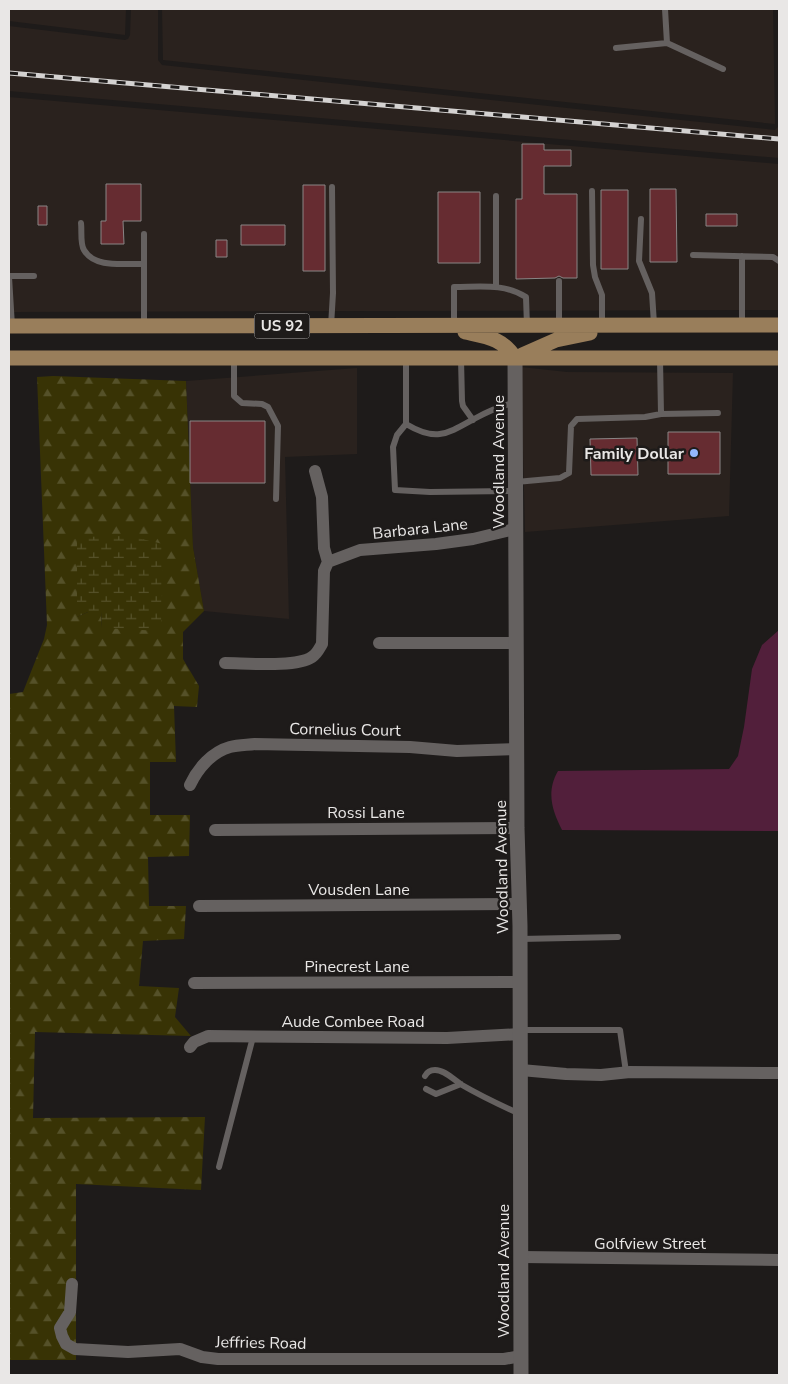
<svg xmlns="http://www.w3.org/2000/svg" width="788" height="1384" font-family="'Nunito Sans',sans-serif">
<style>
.built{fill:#2a221e}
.forest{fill:url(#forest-firs);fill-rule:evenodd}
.wetland{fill:url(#wetland-marsh)}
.water{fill:#521f3b}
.building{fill:#662c31;stroke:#898585}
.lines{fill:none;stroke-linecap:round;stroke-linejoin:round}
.service{stroke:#656160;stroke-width:6}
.minor{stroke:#656160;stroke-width:12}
.tertiary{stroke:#656160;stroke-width:15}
.primary{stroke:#997e5b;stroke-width:15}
.rail-casing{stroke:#d4d2d1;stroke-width:5}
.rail{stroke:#1e1b1a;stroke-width:3;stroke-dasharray:9;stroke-linecap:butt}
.poi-dot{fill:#93b7fd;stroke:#1e1b1a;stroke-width:2}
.labels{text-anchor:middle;stroke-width:5;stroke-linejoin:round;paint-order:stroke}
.shield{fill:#1e1b1a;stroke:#acaaa9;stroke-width:1}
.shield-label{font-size:15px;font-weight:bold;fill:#e9e7e6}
.poi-label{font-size:16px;font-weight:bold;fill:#e9e7e6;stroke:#1e1b1a;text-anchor:end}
.street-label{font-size:16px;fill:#e9e7e6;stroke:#1e1b1a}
</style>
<defs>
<pattern id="forest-firs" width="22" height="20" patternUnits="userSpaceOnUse" patternTransform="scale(1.25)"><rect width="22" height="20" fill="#383305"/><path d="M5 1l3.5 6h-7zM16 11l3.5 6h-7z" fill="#555129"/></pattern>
<pattern id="wetland-marsh" width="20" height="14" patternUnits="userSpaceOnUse" patternTransform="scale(1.25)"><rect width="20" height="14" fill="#383305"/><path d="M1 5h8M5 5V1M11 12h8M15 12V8" fill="none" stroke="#555129"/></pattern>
</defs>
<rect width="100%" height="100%" fill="#1e1b1a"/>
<path class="built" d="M9,9h117l-1,26 -116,-14z
M131,9h27v51l4,5 613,65 4,-4v32l-770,-67v-65l116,14 3,-1 2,-4z
M162,9h611l2,115 -612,-64z
M9,97l770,67v146l-770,2z
M521,367l46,5 166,1 -4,143 -204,16z
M357,368v86l-72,3 4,162 -85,-8 -11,-64 -7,-166z"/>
<path class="forest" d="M53,376l133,5 7,166 11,64 -21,21v27l16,27 -2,21 -23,-1 2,56h-26v53h40l-1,41 -41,1 1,49h37l-2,33 -41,2 -4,45 40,2 -4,29 16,19 -156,-4 -2,86 172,-1 -4,73 -125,-6v176h-67v-666l14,-2 21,-53 3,-14 -10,-248zM163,544l-61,84 -1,-16h-13l-11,5z"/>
<path class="wetland" d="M129,536l34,8 -2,87 -59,-3 -1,-16h-13l-11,5v-80z"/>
<path class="water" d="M779,630v201l-217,-1c-10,-20 -16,-38 -4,-59l171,-2 9,-13 6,-29 8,-58 10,-24z"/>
<path class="building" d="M522,144h22v6h27v16h-27v28h33v84h-14l-4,-2 -4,2 -39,1v-80h6z
M106,184h35v37h-18l1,23h-23v-23h5z
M303,185h22v86h-22z
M650,189h26l1,73h-27z
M601,190h27v79h-27z
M438,192h42v71h-42z
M38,206h9v19h-9z
M706,214h31v12h-31z
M241,225h44v20h-44z
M216,240h11v17h-11z
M190,421h75v62h-75z
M668,432h52v42h-52z
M637,438l1,37h-47l-1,-36z"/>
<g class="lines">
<path class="service" d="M667,43l56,26
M616,48l51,-5 -2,-34
M592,191l1,74 2,12 7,18v30
M496,196v90
M641,219l-2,42 13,32 2,31
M81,223c1,8 -1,21 3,27 11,19 41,13 59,14
M144,234v92
M693,255l80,2 6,4
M742,256v69
M9,276h25
M9,277l3,49
M454,324v-37c26,0 50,-4 72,10l1,29
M559,325v-44
M331,326l2,-33 -1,-106
M234,358v38l8,7 20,1 6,3 10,19 -2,73
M406,359v65l-9,11 -4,12 2,43 35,2 85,-1
M461,359l1,42 1,5 10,14
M661,414l57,-1
M406,424c30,18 41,10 68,-5 13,-7 26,-13 40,-16
M516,482l44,-4 9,-5 2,-47 6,-7 68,-2 16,-3 -1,-55
M520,939l98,-2
M521,1030h99l6,42
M425,1076c2,-4 5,-6 10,-6 10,0 19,10 27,15 19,11 38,20 58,29
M426,1089l10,5 25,-10
M219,1167l34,-130"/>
<path class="minor" d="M328,562l32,-12 76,-6 37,-5 42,-10
M379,643h137
M225,663c20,0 71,5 87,-6 5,-3 7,-8 10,-13l2,-73 4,-9 -4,-14 -2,-51 -7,-26
M190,785c8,-17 22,-33 40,-38 8,-2 17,-2 25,-3l155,3 47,4 60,-2
M215,830l302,-2
M199,906l319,-2
M194,983l326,-1
M190,1047l4,-5 14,-6 239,2 73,-4
M521,1070l45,4 35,1 29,-3 149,1
M521,1257l258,3
M72,1284l-2,28 -10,16 2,8 4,8 9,5 53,3 52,-3 22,8 16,2h286l17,-3"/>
<path class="tertiary" d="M515,358l2,470 3,98 1,449"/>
<path class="primary" d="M9,326l770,-1
M465,332c23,5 37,6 50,26
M522,355l34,-15 34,-7
M9,358h770"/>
<g class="rail-casing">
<path id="rail" d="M9,73l770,66"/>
</g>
<use href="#rail" class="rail"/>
</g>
<circle class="poi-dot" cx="694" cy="453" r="5"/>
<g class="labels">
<rect class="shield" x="254.5" y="313.5" width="55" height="25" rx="4"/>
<g class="shield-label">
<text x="282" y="331">US 92</text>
</g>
<g class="poi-label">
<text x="684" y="459">Family Dollar</text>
</g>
<g class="street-label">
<text transform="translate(498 462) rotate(-90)" y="6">Woodland Avenue</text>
<text transform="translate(420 528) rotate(-6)" y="6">Barbara Lane</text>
<text transform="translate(345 729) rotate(1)" y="6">Cornelius Court</text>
<text x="366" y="818">Rossi Lane</text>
<text transform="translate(501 867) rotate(-91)" y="6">Woodland Avenue</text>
<text x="359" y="895">Vousden Lane</text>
<text x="357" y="972">Pinecrest Lane</text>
<text x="353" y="1027">Aude Combee Road</text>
<text x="650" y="1249">Golfview Street</text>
<text transform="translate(503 1271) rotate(-90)" y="6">Woodland Avenue</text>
<text transform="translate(261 1342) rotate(1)" y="6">Jeffries Road</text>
</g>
</g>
<rect width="788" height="1384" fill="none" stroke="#e9e7e6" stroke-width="20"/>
</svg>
